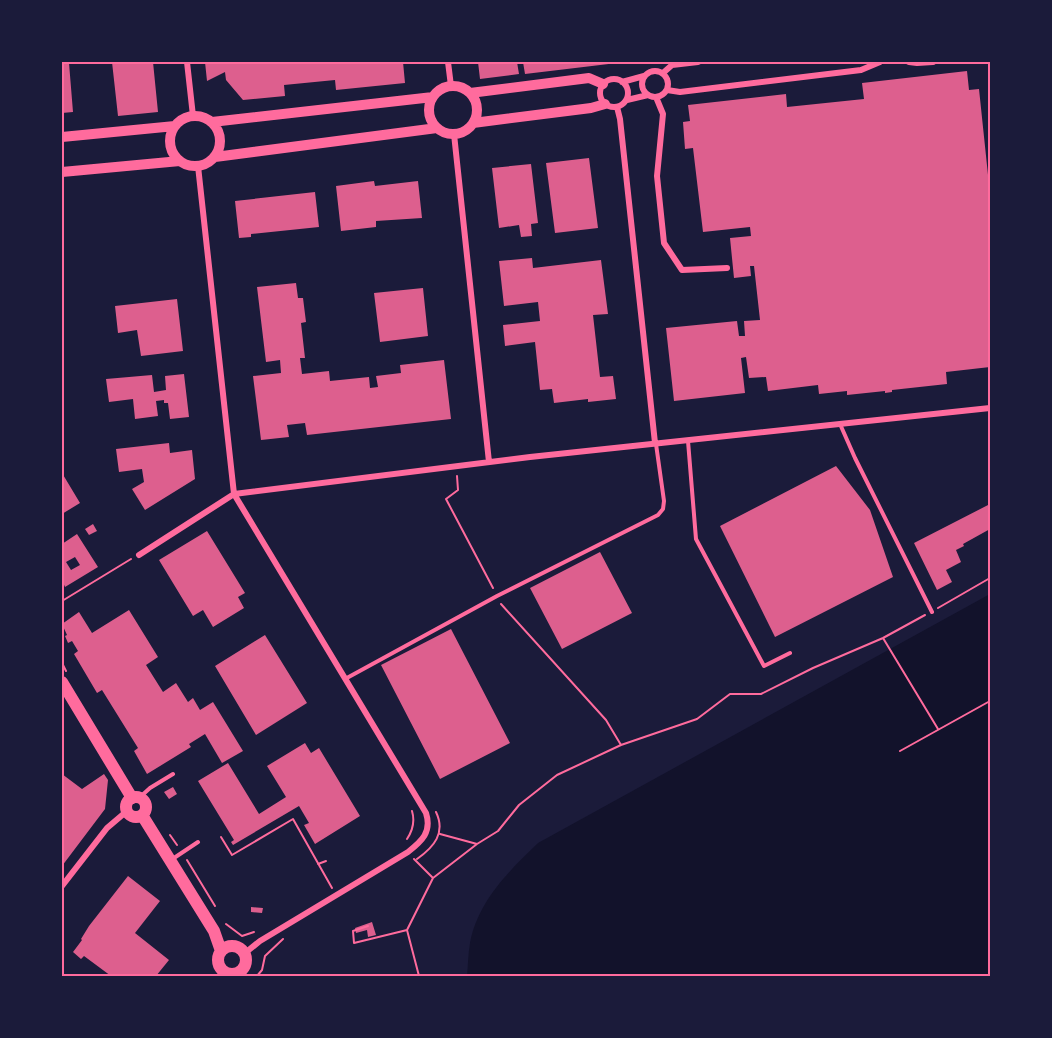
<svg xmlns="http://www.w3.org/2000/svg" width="1052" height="1038" font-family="'Roboto Condensed',sans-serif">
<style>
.water{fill:#12122b}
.building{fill:#dd5f8e;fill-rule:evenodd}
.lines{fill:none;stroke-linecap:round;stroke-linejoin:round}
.path{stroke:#ff6b9d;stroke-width:2}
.service{stroke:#ff6b9d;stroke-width:4}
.minor{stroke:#ff6b9d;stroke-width:6}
.tertiary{stroke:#ff6b9d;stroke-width:10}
.primary{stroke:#ff6b9d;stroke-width:12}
.neatline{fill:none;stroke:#ff6b9d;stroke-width:2}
</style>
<rect width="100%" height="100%" fill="#1b1b3a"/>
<path class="water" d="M990,594v382h-523c1,-10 1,-22 3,-33 8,-42 38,-71 68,-100z"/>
<path class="building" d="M112,62h41l5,50 -40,4z
M205,62h198l2,21 -69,7 -1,-10 -51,5 1,11 -42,4 -17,-20 -1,-8 -18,9z
M478,62h39l2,12 -39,5z
M523,62h94v1l-92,11z
M69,63l4,49 -11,1v-49z
M967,71l2,19 10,-1 11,105v173l-44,5 1,12 -55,6v2l-7,1v-2l-38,4v-4l-28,3 -1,-9 -50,6 -2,-14 -17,1 -3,-21 -5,1 4,35 -71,8 -8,-73 71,-7 2,15h6l-1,-15 16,-1 -6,-54h-4l1,10 -17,2 -4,-40 21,-2 -1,-9 -47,5 -10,-84 -8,1 -2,-27 7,-1 -2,-16 98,-11 1,13 77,-8 -2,-16z
M589,158l9,70 -43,5 -9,-70z
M531,164l7,59 -7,1 1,12 -11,1 -2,-12 -20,3 -7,-60z
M374,181l1,5 43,-5 4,37 -46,3v6l-35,4 -5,-45z
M315,192l4,35 -68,7v3l-12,1 -4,-37z
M532,258l1,10 68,-8 7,54 -15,1 7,62 13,-1 3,23 -28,3v-3l-34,4 -2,-14 -12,1 -5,-48 -30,4 -2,-21 37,-4 -2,-19 -34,4 -5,-45z
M296,283l2,15h5l3,24 -5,1 4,35h-5l2,16 27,-3 1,10 39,-4 1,11 8,-1 -2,-11 25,-3 -1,-8 44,-5 7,59 -144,16 -2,-12 -18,2 2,12 -28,3 -8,-64 28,-3 -1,-13 -14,2 -9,-75z
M423,288l5,48 -48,6 -6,-49z
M177,299l6,52 -42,5 -4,-26 -19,3 -3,-27z
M184,374l5,43 -19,2 -2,-16h-4v-3l-8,1 2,15 -23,3 -2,-20 -24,3 -3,-23 46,-4 2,17 12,-2 -1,-14z
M169,443l1,10 22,-3 3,29 -50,31 -13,-21 12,-7 -2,-13 -23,3 -3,-23z
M836,466l34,44 23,67 -118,60 -55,-111z
M62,473l18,30 -18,11z
M990,504v25l-27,15 1,2 -8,4 5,12 -15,8 6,12 -15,8 -23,-47z
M93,524l4,7 -8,4 -4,-6z
M207,531l38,62 -7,4 6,11 -31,19 -10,-17 -10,6 -34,-56z
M77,534l21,33 -33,20 -3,-7v-36zM75,557l5,8 -9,5 -5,-8z
M600,552l32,61 -70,36 -32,-61z
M129,610l29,47 -12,8 17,27 13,-9 12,19 5,-4 7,12 13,-8 30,49 -21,12 -17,-29 -16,10 2,3 -44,27 -13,-23 4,-3 -36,-58 -5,3 -23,-39 4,-3 -6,-10 -4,2 -3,-7 2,-1 -5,-11 17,-12 13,21z
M451,629l59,114 -70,36 -59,-114z
M265,635l42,68 -51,32 -41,-69z
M305,743l6,10 8,-5 41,68 -45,28 -11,-19 5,-2 -10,-17 -66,39 -2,-3 3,-2 -36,-59 30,-18 31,51 27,-17 -19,-31z
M62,774l20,15 22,-15 4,6 -3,29 -43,57z
M173,787l4,7 -8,5 -5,-7z
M128,876l32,25 -25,32 34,27 -13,16h-45l-27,-20 -3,3 -8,-7 9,-12 -1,-1 8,-13z
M251,907l12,1 -1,5 -11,-1z
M372,922l4,13 -8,2 -1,-7 -11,3 -1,-5z"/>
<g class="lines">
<path class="path" d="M457,476l1,14 -12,9 47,89
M62,601l69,-42
M501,604l105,116 15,25
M938,608l52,-30
M883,638l55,91
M62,663l4,8
M900,751l90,-50
M440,834l37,10
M170,835l7,10
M221,837l11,18 61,-36 39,69
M407,839c6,-9 8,-18 5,-28
M414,859l19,19
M417,859c17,-12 29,-26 19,-47
M187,860l28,46
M318,864l8,-3
M226,924l16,12 12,-4
M368,926l-15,5 1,12 53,-13
M257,976l5,-6 3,-14 18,-17
M419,976l-12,-46 26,-52 44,-34 21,-13 21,-26 38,-30 64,-30 76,-26 33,-25h31l52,-26 70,-30 42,-23"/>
<path class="service" d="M840,424l15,34 77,154
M688,441l8,98 68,127 26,-13
M345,679l152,-83 161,-81 5,-6 1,-8 -8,-57
M139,798l11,-10 23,-14
M171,860l27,-18"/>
<path class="minor" d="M187,62l6,54
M448,62l3,24
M909,62l8,1 16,-1
M642 84a13 13 0 1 1 26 0a13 13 0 1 1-26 0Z
M663,73l9,-8 26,-3
M600 93a14 14 0 1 1 28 0a14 14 0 1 1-28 0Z
M622,82l22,-6
M667,90l13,2 181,-22 19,-8
M656,97l7,17 -6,62 7,67 18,27 45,-2
M627,100l21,-5
M617,107l3,12 35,324
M454,134l35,328
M198,166l36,328 192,319c6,19 -4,28 -18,39l-148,89 -15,12
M139,555l95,-61 296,-37 460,-49
M62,886l45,-58 20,-17"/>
<path class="tertiary" d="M429 110a24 24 0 1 1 48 0a24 24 0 1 1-48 0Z
M470,93l119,-15 14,6
M170 141a25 25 0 1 1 50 0a25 25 0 1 1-50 0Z
M212,122l221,-25
M473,123l118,-15 14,-4
M62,137l113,-11
M215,157l222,-29
M62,172l118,-11"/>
<path class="primary" d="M62,682l70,116
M126 807a10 10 0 1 1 20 0a10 10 0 1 1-20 0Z
M142,815l72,116 7,20
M218 960a14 14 0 1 1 28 0a14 14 0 1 1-28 0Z"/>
</g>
<rect width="1052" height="1038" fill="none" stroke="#1b1b3a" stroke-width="126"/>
<rect x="63" y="63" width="926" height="912" class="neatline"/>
</svg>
